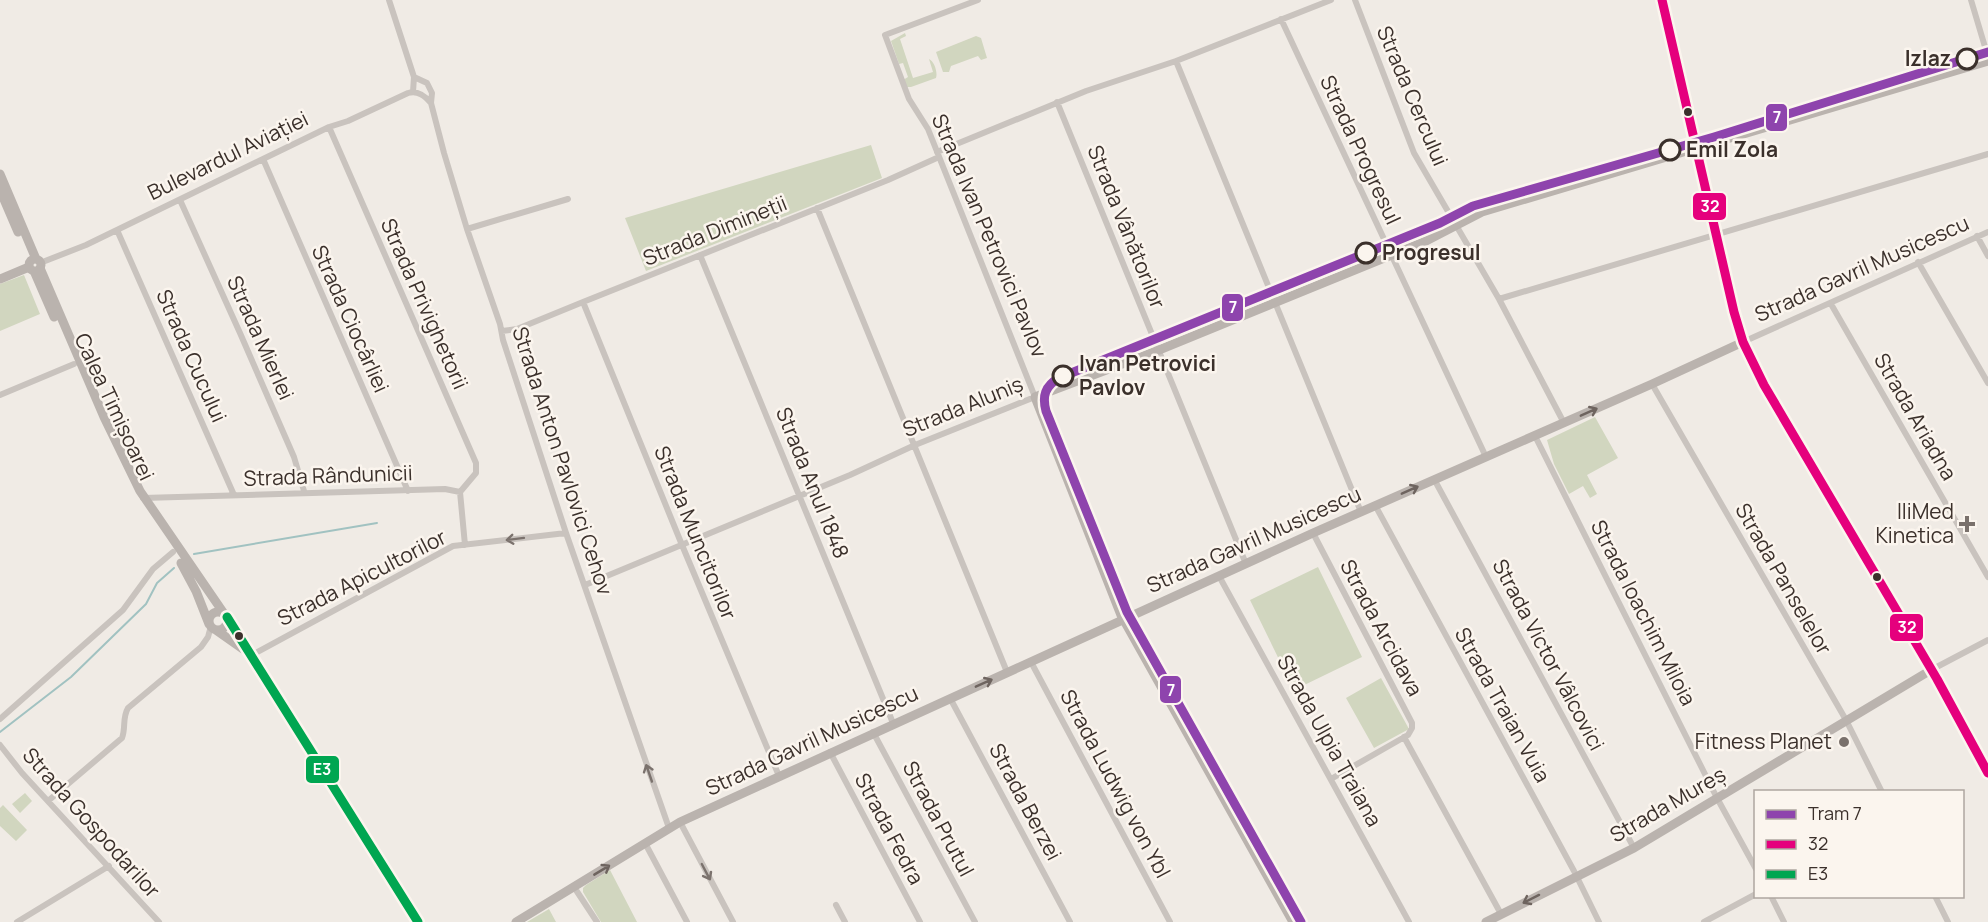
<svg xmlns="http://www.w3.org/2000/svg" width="1988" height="922" font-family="Manrope,sans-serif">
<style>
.green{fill:#d1d6bf}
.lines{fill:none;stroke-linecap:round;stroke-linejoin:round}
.stream{stroke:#a1c2c1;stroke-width:2}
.street{stroke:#c9c3be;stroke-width:6}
.secondary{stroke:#bab3ae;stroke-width:9}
.bus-1-casing{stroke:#fbf5ee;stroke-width:14}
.bus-2-casing{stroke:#fbf5ee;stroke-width:14}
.bus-1{stroke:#e5007d;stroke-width:9}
.bus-2{stroke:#00a651;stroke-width:9}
.tram-1-casing{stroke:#fbf5ee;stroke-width:14}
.tram-1{stroke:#8e44ad;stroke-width:9}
.oneway{stroke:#6e645f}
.oneway2{stroke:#7b726d}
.stop-dot{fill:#fbf5ee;stroke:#3b302b;stroke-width:3}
.bus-dot{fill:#3b302b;stroke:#fbf5ee;stroke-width:2}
.poi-dot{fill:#7a716c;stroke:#fbf5ee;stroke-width:2}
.labels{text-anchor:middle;stroke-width:5;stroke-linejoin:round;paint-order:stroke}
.stop-label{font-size:21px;font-weight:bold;fill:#3b302b;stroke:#fbf5ee;text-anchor:start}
.street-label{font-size:21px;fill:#3b302b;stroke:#fbf5ee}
.poi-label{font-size:21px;fill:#3b302b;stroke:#fbf5ee;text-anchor:end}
.line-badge{stroke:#fbf5ee;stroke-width:2}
.badge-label{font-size:16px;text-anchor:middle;font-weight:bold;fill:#fff}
</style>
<rect width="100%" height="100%" fill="#f0ebe5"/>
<path class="green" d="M905,33l1,3 -6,3 13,39 20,-6 -4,-13c5,2 9,13 7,19l-25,9h-4l-4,-7 5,-3 -5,-14 -4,1 -8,-23z
M976,36l5,2 6,20 -6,2 -3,-4 -27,10 -2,6h-6l-7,-20z
M871,145l11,33 -236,93 -21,-53z
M24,275l16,39 -40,17v-47z
M1595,417l23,41 -31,17 10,19 -7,4 -7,-12 -14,8 -15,-30 -7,-24z
M1318,567l44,90 -68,33 -44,-90z
M1381,678l28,51 -35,19 -28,-50z
M25,793l7,8 -12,12 -8,-9z
M3,805l24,25 -11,11 -16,-15v-18z
M610,870l27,52h-36l-18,-30v-4l3,-3z
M549,909l7,13h-29z"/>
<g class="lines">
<path class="stream" d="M194,554l183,-31
M0,732l71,-55 75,-73 11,-21 17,-15"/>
<path class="street" d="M389,0l25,77 -1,15
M1355,0l59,153 85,146 65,124
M1971,0l17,57
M1281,19l205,438
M1176,61l185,451
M414,77l13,6 5,10 -1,10 13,50 23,76 33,95 3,16 63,193 103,295
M1057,102l189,462
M329,127l147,336v10l-16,19
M937,152l149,-61 90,-30 155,-61
M263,159l145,332
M180,200l60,133 54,124 10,34
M817,208l190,464
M467,229l101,-30
M117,230l117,265
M1977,236l11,20
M700,255l193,468
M1918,262l70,121
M40,263l46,-18 243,-118 19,-6 60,-28c10,-3 17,3 23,10
M1499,299l489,-145
M583,302l99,243 97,231
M1831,304l157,273
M502,331l15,-2 66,-27 305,-122 51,-23
M1743,342l245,-110
M1652,384l194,336 36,72
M0,395l74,-31
M1535,436l182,362 39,71
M1434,479l200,369
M143,498l302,-9 15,3 5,53
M1375,505l199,366 25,51
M1313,533l99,190v5l-4,7 -77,44
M1219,576l190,346
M585,585l265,-110 65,-30 120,-48 -107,-268 -19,-30 -24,-64 93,-35
M250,656l203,-110 113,-13
M1031,662l139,260
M1931,670l57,-30
M950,698l120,224
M0,719l123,-109 30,-41 20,-17
M873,732l102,190
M1404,737l97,177
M0,745l22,28 137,149
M830,752l90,170
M48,801l74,-63c4,-10 0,-20 6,-30l73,-61 7,-10 3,-11
M680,822l53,100
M645,843l42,79
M574,887l23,35
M1771,896l13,26
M1935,896l13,26
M836,905l9,17
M17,922l92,-56
M1704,922l52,-28"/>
<path class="secondary" d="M1662,0l72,312 9,30 21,43 160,274 13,20 51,94
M0,174l36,85
M0,190l18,42
M29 265a6 6 0 1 1 12 0a6 6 0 1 1-12 0Z
M40,268l64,149 36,74 85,124
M34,271l20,46
M0,279l29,-12
M181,563l15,28 13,33
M209 621a9 9 0 1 1 18 0a9 9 0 1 1-18 0Z
M227,617l191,305
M216,630l27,19
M516,922l164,-100 633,-289 339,-149 91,-42
M1293,922l-172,-307 -86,-218 124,-47 267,-109 56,-29 506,-151
M1486,922l148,-74 297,-178"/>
<g class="bus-1-casing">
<path id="bus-1" d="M1662,0l72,312 9,30 21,43 173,294 51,94"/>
</g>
<g class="bus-2-casing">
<path id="bus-2" d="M227,617l191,305"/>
</g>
<use href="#bus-1" class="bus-1"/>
<use href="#bus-2" class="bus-2"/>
<g class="tram-1-casing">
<path id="tram-1" d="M1301,922l-174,-310 -81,-201c-4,-15 -1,-25 13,-33l381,-155 33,-17 241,-69 274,-85"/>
</g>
<use href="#tram-1" class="tram-1"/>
</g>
<defs><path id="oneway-shaft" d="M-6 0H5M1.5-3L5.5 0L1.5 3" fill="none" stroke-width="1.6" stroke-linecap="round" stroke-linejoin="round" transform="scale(1.5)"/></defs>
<g class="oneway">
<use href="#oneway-shaft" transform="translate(1589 412) rotate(-24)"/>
<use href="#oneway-shaft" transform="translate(1410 490) rotate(-24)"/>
<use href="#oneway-shaft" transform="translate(984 683) rotate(-24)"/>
<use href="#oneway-shaft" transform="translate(602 870) rotate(-31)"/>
<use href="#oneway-shaft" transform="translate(1531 899) rotate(153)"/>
</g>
<g class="oneway2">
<use href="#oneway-shaft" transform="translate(515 539) rotate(173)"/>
<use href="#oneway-shaft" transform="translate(649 773) rotate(-109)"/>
<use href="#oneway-shaft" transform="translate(706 872) rotate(62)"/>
</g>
<g class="stop-dot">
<circle cx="1967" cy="59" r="10"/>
<circle cx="1670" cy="150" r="10"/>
<circle cx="1366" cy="253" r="10"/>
<circle cx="1063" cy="376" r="10"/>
</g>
<g class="bus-dot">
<circle cx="1688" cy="112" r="5"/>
<circle cx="1877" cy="577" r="5"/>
<circle cx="239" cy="636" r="5"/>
</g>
<g class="poi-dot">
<path d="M1964 515h6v6h6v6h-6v6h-6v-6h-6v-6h6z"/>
<circle cx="1844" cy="742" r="6"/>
</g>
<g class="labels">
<g class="stop-label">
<text x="1951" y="66" text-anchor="end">Izlaz</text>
<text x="1686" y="157">Emil Zola</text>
<text x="1382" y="260">Progresul</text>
<text x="1079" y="371">Ivan Petrovici<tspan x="1079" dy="24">Pavlov</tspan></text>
</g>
<g class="street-label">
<text transform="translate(1412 96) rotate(67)" y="7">Strada Cercului</text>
<text transform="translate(1360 150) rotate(65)" y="7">Strada Progresul</text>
<text transform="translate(228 156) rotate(-26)" y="7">Bulevardul Aviației</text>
<text transform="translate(1126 227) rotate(68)" y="7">Strada Vânătorilor</text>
<text transform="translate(715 231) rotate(-22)" y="7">Strada Dimineții</text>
<text transform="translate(989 236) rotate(67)" y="7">Strada Ivan Petrovici Pavlov</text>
<text transform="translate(1862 269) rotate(-24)" y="7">Strada Gavril Musicescu</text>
<text transform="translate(424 304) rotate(66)" y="7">Strada Privighetorii</text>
<text transform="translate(350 319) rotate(66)" y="7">Strada Ciocârliei</text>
<text transform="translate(260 338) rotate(66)" y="7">Strada Mierlei</text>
<text transform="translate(191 356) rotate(66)" y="7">Strada Cucului</text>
<text transform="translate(114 407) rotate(65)" y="7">Calea Timișoarei</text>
<text transform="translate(963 407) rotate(-22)" y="7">Strada Aluniș</text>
<text transform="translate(1915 417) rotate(60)" y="7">Strada Ariadna</text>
<text transform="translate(562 461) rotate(72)" y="7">Strada Anton Pavlovici Cehov</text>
<text transform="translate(328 476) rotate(-2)" y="7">Strada Rândunicii</text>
<text transform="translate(812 483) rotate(68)" y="7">Strada Anul 1848</text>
<text transform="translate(695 533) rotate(68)" y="7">Strada Muncitorilor</text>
<text transform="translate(1254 540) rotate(-24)" y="7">Strada Gavril Musicescu</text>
<text transform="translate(362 578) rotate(-27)" y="7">Strada Apicultorilor</text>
<text transform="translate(1783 579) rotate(60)" y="7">Strada Panselelor</text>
<text transform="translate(1643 613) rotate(63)" y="7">Strada Ioachim Miloia</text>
<text transform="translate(1381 628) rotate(62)" y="7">Strada Arcidava</text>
<text transform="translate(1548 655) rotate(62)" y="7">Strada Victor Vâlcovici</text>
<text transform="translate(1502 705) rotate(61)" y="7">Strada Traian Vuia</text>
<text transform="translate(812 741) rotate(-25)" y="7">Strada Gavril Musicescu</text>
<text transform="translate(1329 741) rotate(61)" y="7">Strada Ulpia Traiana</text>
<text transform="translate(1115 784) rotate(62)" y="7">Strada Ludwig von Ybl</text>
<text transform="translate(1025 802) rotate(62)" y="7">Strada Berzei</text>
<text transform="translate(1668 805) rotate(-30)" y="7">Strada Mureș</text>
<text transform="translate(938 819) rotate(62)" y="7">Strada Prutul</text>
<text transform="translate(91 823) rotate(48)" y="7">Strada Gospodarilor</text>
<text transform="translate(889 829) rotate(62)" y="7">Strada Fedra</text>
</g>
<g class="poi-label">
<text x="1954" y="519">IliMed<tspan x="1954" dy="24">Kinetica</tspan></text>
<text x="1832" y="749">Fitness Planet</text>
</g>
</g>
<g class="line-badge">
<rect x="1765" y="103" width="23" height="29" rx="6" fill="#8e44ad"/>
<rect x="1692" y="192" width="35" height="29" rx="6" fill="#e5007d"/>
<rect x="1221" y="293" width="23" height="29" rx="6" fill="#8e44ad"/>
<rect x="1889" y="613" width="35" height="29" rx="6" fill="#e5007d"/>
<rect x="1159" y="675" width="23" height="29" rx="6" fill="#8e44ad"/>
<rect x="305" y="755" width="35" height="29" rx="6" fill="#00a651"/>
</g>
<g class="badge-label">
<text x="1777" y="123">7</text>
<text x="1710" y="212">32</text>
<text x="1233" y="313">7</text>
<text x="1907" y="633">32</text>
<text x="1171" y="696">7</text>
<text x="322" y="775">E3</text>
</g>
<rect x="1754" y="790" width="210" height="108" fill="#fbf5ee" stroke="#aea6a0" stroke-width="1.5"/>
<rect x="1766" y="810" width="30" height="9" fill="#8e44ad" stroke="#aea6a0" stroke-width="1.5"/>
<text x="1808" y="820" font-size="18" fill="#3b302b">Tram 7</text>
<rect x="1766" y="840" width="30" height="9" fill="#e5007d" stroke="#aea6a0" stroke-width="1.5"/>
<text x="1808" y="850" font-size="18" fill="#3b302b">32</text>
<rect x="1766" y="870" width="30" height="9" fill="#00a651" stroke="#aea6a0" stroke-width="1.5"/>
<text x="1808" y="880" font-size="18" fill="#3b302b">E3</text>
</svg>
